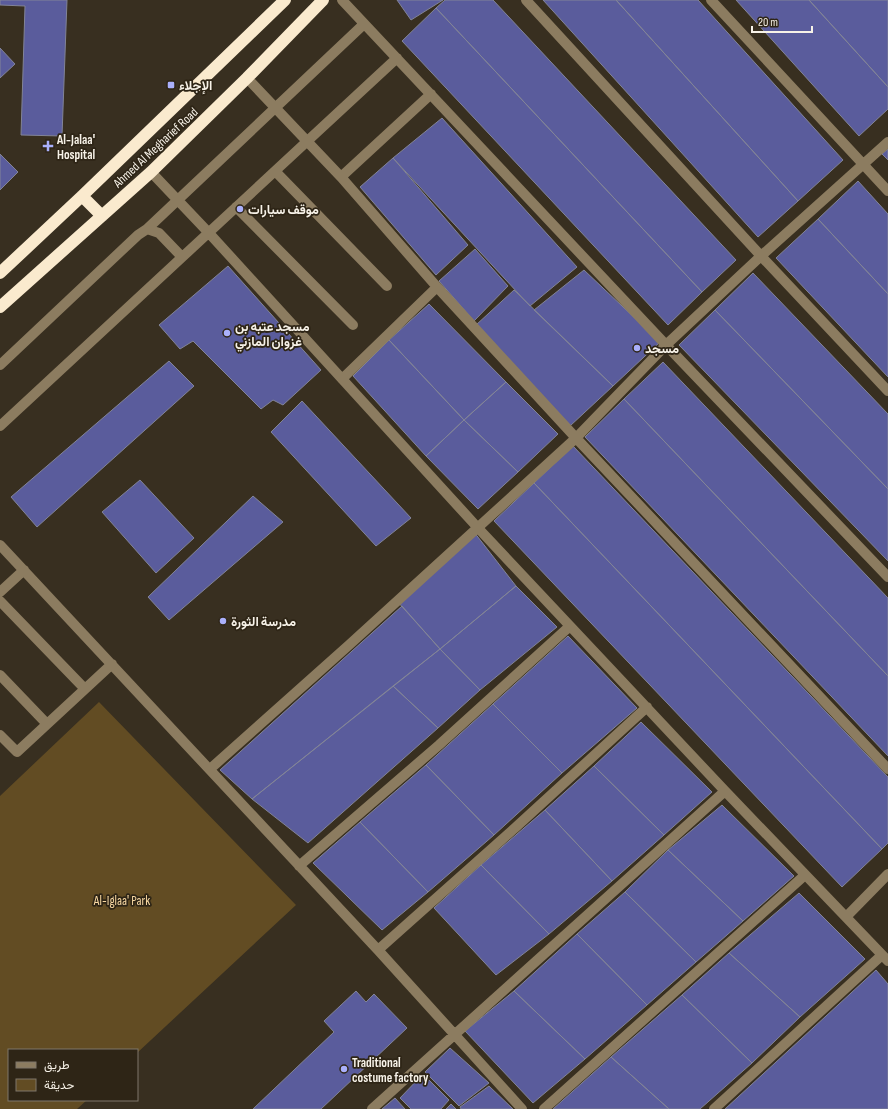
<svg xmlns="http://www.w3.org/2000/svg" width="888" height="1109" font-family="'Sofia Sans Condensed',Vazirmatn,sans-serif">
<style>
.green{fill:#624c23}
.building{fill:#5a5c9c;stroke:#828497}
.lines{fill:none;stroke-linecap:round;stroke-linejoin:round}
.minor{stroke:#8c7c60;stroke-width:10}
.highway{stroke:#faeace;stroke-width:12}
.poi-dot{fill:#aab0fb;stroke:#2e2516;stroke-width:1.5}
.labels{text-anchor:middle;stroke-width:3.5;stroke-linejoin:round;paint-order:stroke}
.poi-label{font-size:13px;font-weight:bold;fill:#f7f2e8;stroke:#2e2516;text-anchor:start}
.street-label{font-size:13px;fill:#f7f2e8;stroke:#2e2516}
.park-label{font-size:13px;fill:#fadaa4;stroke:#2e2516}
</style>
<rect width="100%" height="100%" fill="#382f20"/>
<path class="green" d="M99,702l197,203 -159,148v-3h-128v50h78l-10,9h-77v-313z"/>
<path class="building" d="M0,0h67l-5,136 -41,-1 4,-129 -25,-1z
M397,0h46l-32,20z
M445,0h48l243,260 -34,32 -266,-284z
M543,0h73l182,201 -40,36z
M616,0h82l145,160 -45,41z
M736,0h73l79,87v22l-29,27z
M809,0h79v87z
M436,8l266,284 -34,33 -266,-284z
M0,48l15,16 -15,14z
M442,118l135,149 -47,39 -137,-148z
M888,149v11l-6,-6z
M0,154l18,18 -18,18z
M393,158l75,87 -32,30 -76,-88z
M858,181l30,33v80l-70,-75z
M818,219l70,75v83l-112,-119z
M475,249l33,37 -34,35 -35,-40z
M228,266l93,104 -38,35 -10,-5 -12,9 -68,-68 -13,8 -21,-24z
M584,270l76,72 -47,44 -79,-76z
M753,273l135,141v75l-173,-179z
M514,290l99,96 -43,40 -94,-101z
M429,304l77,78 -42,38 -75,-80z
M715,310l173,179v72l-209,-216z
M389,340l75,80 -38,36 -73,-80z
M169,361l25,25 -157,141 -26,-30z
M663,362l225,236v78l-264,-277z
M506,382l52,52 -40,38 -54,-52z
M624,399l264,277v80l-303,-319z
M302,401l109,117 -35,28 -105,-114z
M464,420l54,52 -40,37 -52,-53z
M573,446l315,331v66l-6,6 -348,-366z
M140,480l54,58 -38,35 -54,-61z
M534,483l348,366 -40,38 -348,-366z
M253,496l30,26 -114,98 -21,-23z
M474,532l42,54 -76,63 -43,-48z
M516,586l41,41 -77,63 -40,-41z
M402,606l38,43 -188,150 -32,-29z
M568,636l69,72 -75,65 -69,-69z
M440,649l40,41 -42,38 -45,-42z
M393,686l45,42 -130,115 -56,-44z
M493,704l69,69 -68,62 -68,-70z
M641,722l71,70 -48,43 -70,-69z
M426,765l68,70 -66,57 -68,-70z
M594,766l70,69 -52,46 -67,-71z
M722,805l72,71 -51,45 -75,-71z
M545,810l67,71 -63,53 -68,-69z
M360,822l68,70 -46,38 -69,-67z
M668,850l75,71 -47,41 -71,-70z
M481,865l68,69 -53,41 -62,-67z
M625,892l71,70 -49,43 -70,-71z
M799,893l66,66 -65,58 -71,-64z
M577,934l70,71 -62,54 -71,-68z
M729,953l71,64 -48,46 -70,-68z
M876,970l12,14v125h-163z
M356,991l10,11 8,-8 33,34 -86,81h-68l81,-77 -10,-11z
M514,991l71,68 -52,44 -68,-72z
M682,995l70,68 -52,46h-31l-58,-52z
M450,1048l39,35 -30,23 -34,-34z
M611,1057l58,52h-116z
M423,1074l26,26 -8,9h-30l-11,-11z
M489,1086l24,23h-52l-1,-2z
M395,1098l10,11h-23z
M451,1104l5,5h-10z"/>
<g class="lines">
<path class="minor" d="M342,0l324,345 222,232
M526,0l235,256 127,135
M711,0l177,191
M247,78l94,99 96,110 139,151 312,331
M275,171l112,115
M151,172l57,60 270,296 247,263 163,170
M341,177l90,-83
M236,207l117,118
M147,229l217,-205
M0,365l138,-130 9,-6 12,4 23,24
M342,379l95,-92
M0,426l397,-368
M0,545l378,405 144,159
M0,592l24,-22
M0,601l85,88
M0,675l47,49
M0,735l17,17 95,-88
M210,769l139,-124 227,-207 90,-93 95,-89 127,-114
M299,866l140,-121 131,-119
M846,917l42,-43
M378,950l138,-123 131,-120
M372,1109l353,-318
M544,1109l261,-234
M714,1109l168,-154"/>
<path class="highway" d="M82,196l20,20
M0,273l82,-77 203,-196
M0,307l151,-135 96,-94 76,-78"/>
</g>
<g class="poi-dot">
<rect x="167" y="81" width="8" height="8" rx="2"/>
<path d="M46 140h4v4h4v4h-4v4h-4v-4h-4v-4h4z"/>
<circle cx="240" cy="209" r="4"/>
<circle cx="227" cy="333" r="4"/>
<circle cx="637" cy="348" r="4"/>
<circle cx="223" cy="621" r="4"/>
<circle cx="344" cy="1069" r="4"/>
</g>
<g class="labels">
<g class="poi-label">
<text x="179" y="90">الإجلاء</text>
<text x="57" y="144">Al-Jalaa'<tspan x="57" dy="15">Hospital</tspan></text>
<text x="248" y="214">موقف سيارات</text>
<text x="235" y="331">مسجد عتبه بن<tspan x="235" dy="15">غزوان المازني</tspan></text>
<text x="645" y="353">مسجد</text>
<text x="231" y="626">مدرسة الثورة</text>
<text x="352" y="1067">Traditional<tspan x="352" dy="15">costume factory</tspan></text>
</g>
<g class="street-label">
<text transform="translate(155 147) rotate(-43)" y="5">Ahmed Al Megharief Road</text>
</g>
<g class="park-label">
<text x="122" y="905">Al-Iglaa' Park</text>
</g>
</g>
<rect x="8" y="1049" width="130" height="52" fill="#2e2516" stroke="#7e776a"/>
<rect x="16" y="1062" width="20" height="6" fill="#8c7c60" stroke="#7e776a"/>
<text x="44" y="1069" font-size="12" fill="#f7f2e8">طريق</text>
<rect x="16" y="1079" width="20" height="12" fill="#624c23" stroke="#7e776a"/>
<text x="44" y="1089" font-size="12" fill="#f7f2e8">حديقة</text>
<path d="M752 26v6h60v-6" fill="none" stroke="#f7f2e8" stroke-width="2"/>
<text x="758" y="26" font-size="12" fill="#f7f2e8" stroke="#2e2516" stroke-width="3" paint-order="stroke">20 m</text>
</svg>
